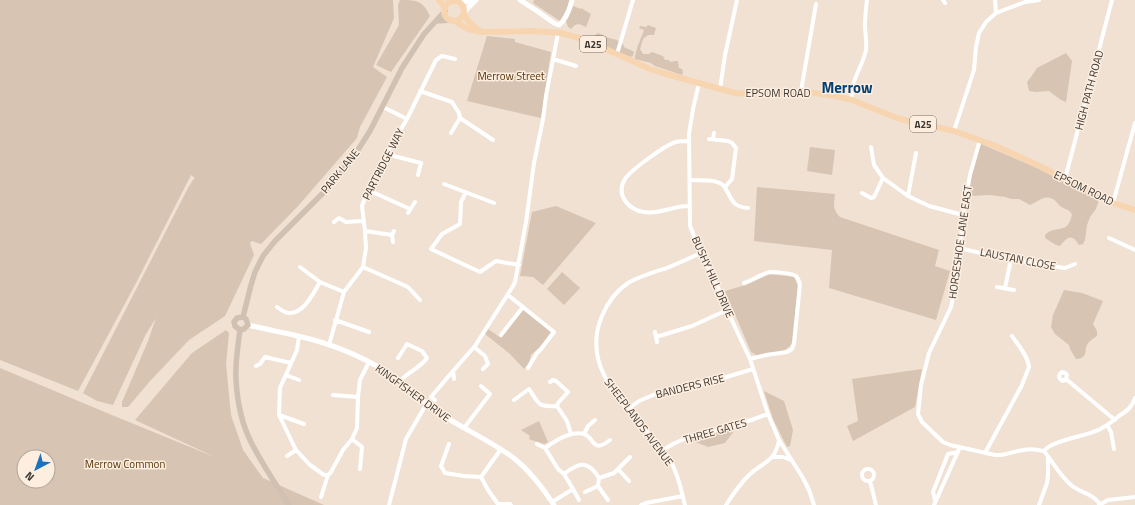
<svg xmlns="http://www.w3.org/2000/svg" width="1135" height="505" font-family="'Titillium Web',sans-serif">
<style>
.green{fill:#d7c4b2;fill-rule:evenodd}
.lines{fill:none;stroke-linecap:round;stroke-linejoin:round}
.minor{stroke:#fff;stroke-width:4}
.tertiary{stroke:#fff;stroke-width:5}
.secondary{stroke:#d0c1b2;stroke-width:5.5}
.primary{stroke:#f8d5b1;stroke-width:6}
.labels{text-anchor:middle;stroke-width:3;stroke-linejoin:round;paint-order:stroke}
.shield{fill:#fdeee0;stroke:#766e66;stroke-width:1}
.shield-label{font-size:10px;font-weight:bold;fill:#3c3731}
.park-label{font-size:11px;fill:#543206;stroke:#fdeee0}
.street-label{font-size:11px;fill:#3c3731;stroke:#fdeee0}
.district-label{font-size:15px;font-weight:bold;fill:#074172;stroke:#fdeee0}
</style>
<rect width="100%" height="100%" fill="#f0e1d3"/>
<path class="green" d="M0,0h393l1,18 -21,49 14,10 -27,50 -3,11 -58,67 -35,36 -3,3 -9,-3 -2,2 4,12 -29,61 -36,24 -38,40 -23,27h-6v-5l26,-61 8,-23 -10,16 -33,71 -16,-4 -14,-8 105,-205 5,-8 2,-2 -4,-3 -55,108 -58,108 -78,-31z
M400,0c15,0 23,0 30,16l-39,56 -15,-7 23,-40 -1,-20z
M534,0h36l-1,5 -9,16 -27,-18z
M573,6l8,3v-1l10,6 -5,13 -7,-3 -4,1 -4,4 -3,-2 -2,-6z
M648,25l8,3 -2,7h-6l-5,4 -3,10 3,5h6l3,-2 11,4 2,4h4l1,2 6,-1h2l1,7 3,1 1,3 -1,3 -27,-9 -4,-3 -16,-4c0,-9 6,-20 9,-29l-5,-2 1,-2 6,1z
M598,33l11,5 8,2 3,3 3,1 1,3c3,2 8,3 10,5l-1,4 -2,1 -30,-12 -6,-5 -1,-4z
M487,36l28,3v3l36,10 -10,66 -74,-17z
M1066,53l6,8 -6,41 -5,-2 -12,-9 -13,1 -7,-1 -2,-9 4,-5 6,-9z
M979,143l58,25 62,32 -3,9 -6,8 -3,8 -2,15 -2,4 -4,1c-7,-11 -11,-9 -19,1l-4,-1 -11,-7v-3c11,-11 22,1 27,-20 -2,-6 -7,-5 -12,-9 -2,-2 -4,-5 -7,-7 -8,-5 -16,3 -23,6l-11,-6h-8l-6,-2 -15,-2 -19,1 -4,-5z
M810,147l25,3 -3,25 -25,-4z
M757,187l78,7c-1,9 -3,15 5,23l99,33 -4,16 15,5 -14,49 -107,-32 3,-38 -78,-9z
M556,206l40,17 -53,62 -10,-8 -13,-1 12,-64z
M562,272l18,16 -16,17 -17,-16z
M770,274l24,3 4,9 -6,56c-4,12 -25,12 -36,13l-5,-3 -26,-61 21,-6z
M1064,290l18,3 21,8 -10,23 4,7v5c-3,2 -8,5 -10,9 -3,7 1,13 -11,14l-6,-10 -1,-4 -14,-11 -4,-7 2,-12z
M523,310l28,22 -11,15 -9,8 -2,8 -5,6 -14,-15 -25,-20 3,-5 13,9z
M226,330l3,3 -3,31 5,51 12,35 20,28 61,27h-324v-137l107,45 110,45 -82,-38 57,-67zM24,457h24v24h-24z
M922,369l-7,38 -62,34 -6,-15 11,-5 -6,-42z
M764,391l20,10 9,29 -3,16 -3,1 -14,-28z
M539,421l9,21 -4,2 -15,-5 1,-3 -9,-6z
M737,427l-12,16 -17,4 -20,-8z"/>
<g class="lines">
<path class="minor" d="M943,0l2,3
M995,0l1,13
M617,54l16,-54
M553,59l23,7
M699,83l-6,26 -4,25 1,92 11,27 17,34 9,23 23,49 18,55 11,26 24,38 6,12 5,15
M720,89l5,-34 12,-55
M420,91l32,11 7,11 1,5 33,22
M801,91l15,-87
M852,100c-3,-17 11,-34 14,-50 1,-8 -1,-17 -1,-25 0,-8 1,-17 2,-25
M407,119l29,-59 6,-4 13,3
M954,131l20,-61 2,-23 3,-14 7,-11 10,-9 29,-11 14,-2
M451,133l9,-15
M709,139l19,2 4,2 4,5 -4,31 -7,8
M713,139l1,-6
M980,140l-10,35 -7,40 -5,58 -7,34 -22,46 -8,32 -3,29 4,8 21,20 7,3 45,10c11,1 18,-4 29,-5 7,-2 13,0 20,1
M689,141c-4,0 -9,0 -13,1 -11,3 -45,28 -51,37 -10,16 4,31 19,33 16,3 30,-7 46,-6
M871,147l3,18 9,13 25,18 21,10 34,9
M386,154l35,9 -3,12
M1065,179l47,-179
M690,180c11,1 25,-2 34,6 1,1 2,4 3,5 6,12 8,16 21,17
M444,184l50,19
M368,190l42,19
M466,192l-5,10 -1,22 -18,10 -11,15 49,23 16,-11 23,4
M862,193l9,5 3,-1 9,-19
M908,196l8,-43
M1113,203l22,-80
M408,213l7,-11
M334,222l5,-4 7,4 17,-1
M365,231l27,4
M1109,238l26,12
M393,242l-1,-7 2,-4
M959,248l43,10 63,10 10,-4
M363,267l45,20 12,13
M320,282l24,10
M744,283c9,-3 17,-9 26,-11 5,0 22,1 26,4 2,2 3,5 4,8l-6,60 -2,5 -5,3 -21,3 -16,4
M997,287l17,3
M1005,288l6,-29
M508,295l46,37 -13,17 -4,4 -9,15
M277,307c3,2 8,6 12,6 15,1 25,-21 31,-31l-20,-15
M335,320l34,12
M655,332l2,10
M501,335l22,-28
M299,336l-2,14 -17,38 -1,27 17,35 14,15 14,10h4
M656,337l36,-11 35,-16
M329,345l15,-53 19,-25 3,-19 -1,-17 -3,-25 6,-16 18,-36 21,-35 -24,-12
M474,347l11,9 3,8 -5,5
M398,358l9,-14 15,7 5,7c-7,10 -19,14 -27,23
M256,366l4,-2 5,-7 26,6
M453,371l1,8
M286,375l13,5
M1066,379l1,-4 -2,-2 -3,-1 -2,2 -1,2 1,3 3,2 3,-2 49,41
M550,382l3,-2 3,1 12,11 -10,11 -1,3 10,15 4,13
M333,395l25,2
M435,400l-4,-3 22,-26 22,-25 38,-60 2,-4 11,-60 8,-59 9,-44 3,-23 12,-63
M514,400l15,-11c11,16 8,18 28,17
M628,409l11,-8 19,-8 52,-11 43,-13
M279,415l25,9
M1107,425l4,7 3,17
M464,428l26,-34 -9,-8
M584,434l4,-8 7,-6
M352,439l10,8 -2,22
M449,444l-8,22 4,7 19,3 17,1 20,-28
M537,444l8,4
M545,448c10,-7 26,-18 39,-14 11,4 8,20 26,6
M545,448l13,21 6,5 9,15 -21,13
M663,450l10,-6 11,-5 15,-5 33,-7 36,-13
M1044,451c8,-10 36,-14 49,-19 10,-3 18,-9 26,-16 8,-5 13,-9 16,-18
M1044,451c9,11 16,25 27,34 6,5 13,7 20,11 4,2 6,5 9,8
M985,453l37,-68 7,-18c-1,-11 -11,-22 -17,-31
M287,456l9,-6
M773,457h10l8,3
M862 475a6 6 0 1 1 12 0a6 6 0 1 1-12 0Z
M618,469l11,12
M564,474c15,-12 24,-14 35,4l15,-5 16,-16
M481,477l7,13 10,14h12l1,1
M870,481l6,24
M598,486l10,14
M573,489l6,11
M585,492l13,-6 1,-8
M321,497l7,-22 3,-3 12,-22 9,-11 5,-11 1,-31 2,-17 9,-18
M935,500l-2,-8 15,-38 10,-2
M389,505l17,-66 21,-36
M641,505l5,-2 37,-7
M685,505c-4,-15 -6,-29 -14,-43 -28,-44 -95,-86 -69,-146 5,-12 14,-25 26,-33 12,-7 26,-11 39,-15 12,-5 23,-10 34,-15
M726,505c7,-11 14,-21 23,-30 15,-14 25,-12 30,-34
M934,505l26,-58
M1039,505l8,-22 1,-8v-19
M1099,505l9,-5 27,-3"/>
<path class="tertiary" d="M520,0l17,11 17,12 5,2c7,-5 11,-17 13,-25
M458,2h7l9,-2
M464,12l12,-12
M248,325c16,4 33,7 50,11 30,7 60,18 87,35 22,13 40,34 62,47 23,14 47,25 68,41 16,13 28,29 39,46"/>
<path class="secondary" d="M436,21l15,-1
M243,317l8,-32 4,-13 8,-16 12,-15 48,-48 19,-21 14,-19 14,-22 32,-63 22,-34 21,-23
M240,330c-2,16 -5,32 -4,49 1,21 6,46 16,65 11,21 24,41 37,61
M240,330l-5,-4 -1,-4 3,-4 6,-1
M240,330l4,-1 4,-4 -2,-6 -3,-2"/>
<path class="primary" d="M439,0l6,8
M444 11a10 10 0 1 1 20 0a10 10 0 1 1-20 0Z
M464,14l5,8 11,9
M455,21l6,4 7,4 13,3 54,-1 26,2 22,6 67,30 16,5 69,19 13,1 53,-3 34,5 17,4 45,18 16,4 41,9 42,15 48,22 45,24 24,11 22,7"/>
</g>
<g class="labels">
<g class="shield">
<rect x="580" y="36" width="26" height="16" rx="3"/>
<rect x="910" y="116" width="26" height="16" rx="3"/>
</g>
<g class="shield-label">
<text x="593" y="48">A25</text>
<text x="923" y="128">A25</text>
</g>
<g class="park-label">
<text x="511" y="80">Merrow Street</text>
<text x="125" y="468">Merrow Common</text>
</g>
<g class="street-label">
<text transform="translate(1089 90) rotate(-75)" y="4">HIGH PATH ROAD</text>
<text x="778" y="97">EPSOM ROAD</text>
<text transform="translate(383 164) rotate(-63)" y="4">PARTRIDGE WAY</text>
<text transform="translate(340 171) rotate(-51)" y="4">PARK LANE</text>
<text transform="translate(1084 188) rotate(26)" y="4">EPSOM ROAD</text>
<text transform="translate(960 242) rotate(-82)" y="4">HORSESHOE LANE EAST</text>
<text transform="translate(1018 259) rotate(11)" y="4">LAUSTAN CLOSE</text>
<text transform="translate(713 277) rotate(66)" y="4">BUSHY HILL DRIVE</text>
<text transform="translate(690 386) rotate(-14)" y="4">BANDERS RISE</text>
<text transform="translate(413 393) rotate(36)" y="4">KINGFISHER DRIVE</text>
<text transform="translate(639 422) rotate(53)" y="4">SHEEPLANDS AVENUE</text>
<text transform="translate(715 431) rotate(-16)" y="4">THREE GATES</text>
</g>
<g class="district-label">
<text x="847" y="93">Merrow</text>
</g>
</g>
<g transform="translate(36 469) rotate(221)"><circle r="19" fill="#fdeee0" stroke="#b0a59a"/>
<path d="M0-3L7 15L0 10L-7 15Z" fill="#1972c0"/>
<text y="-6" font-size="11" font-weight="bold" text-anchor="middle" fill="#3c3731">N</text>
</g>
</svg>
